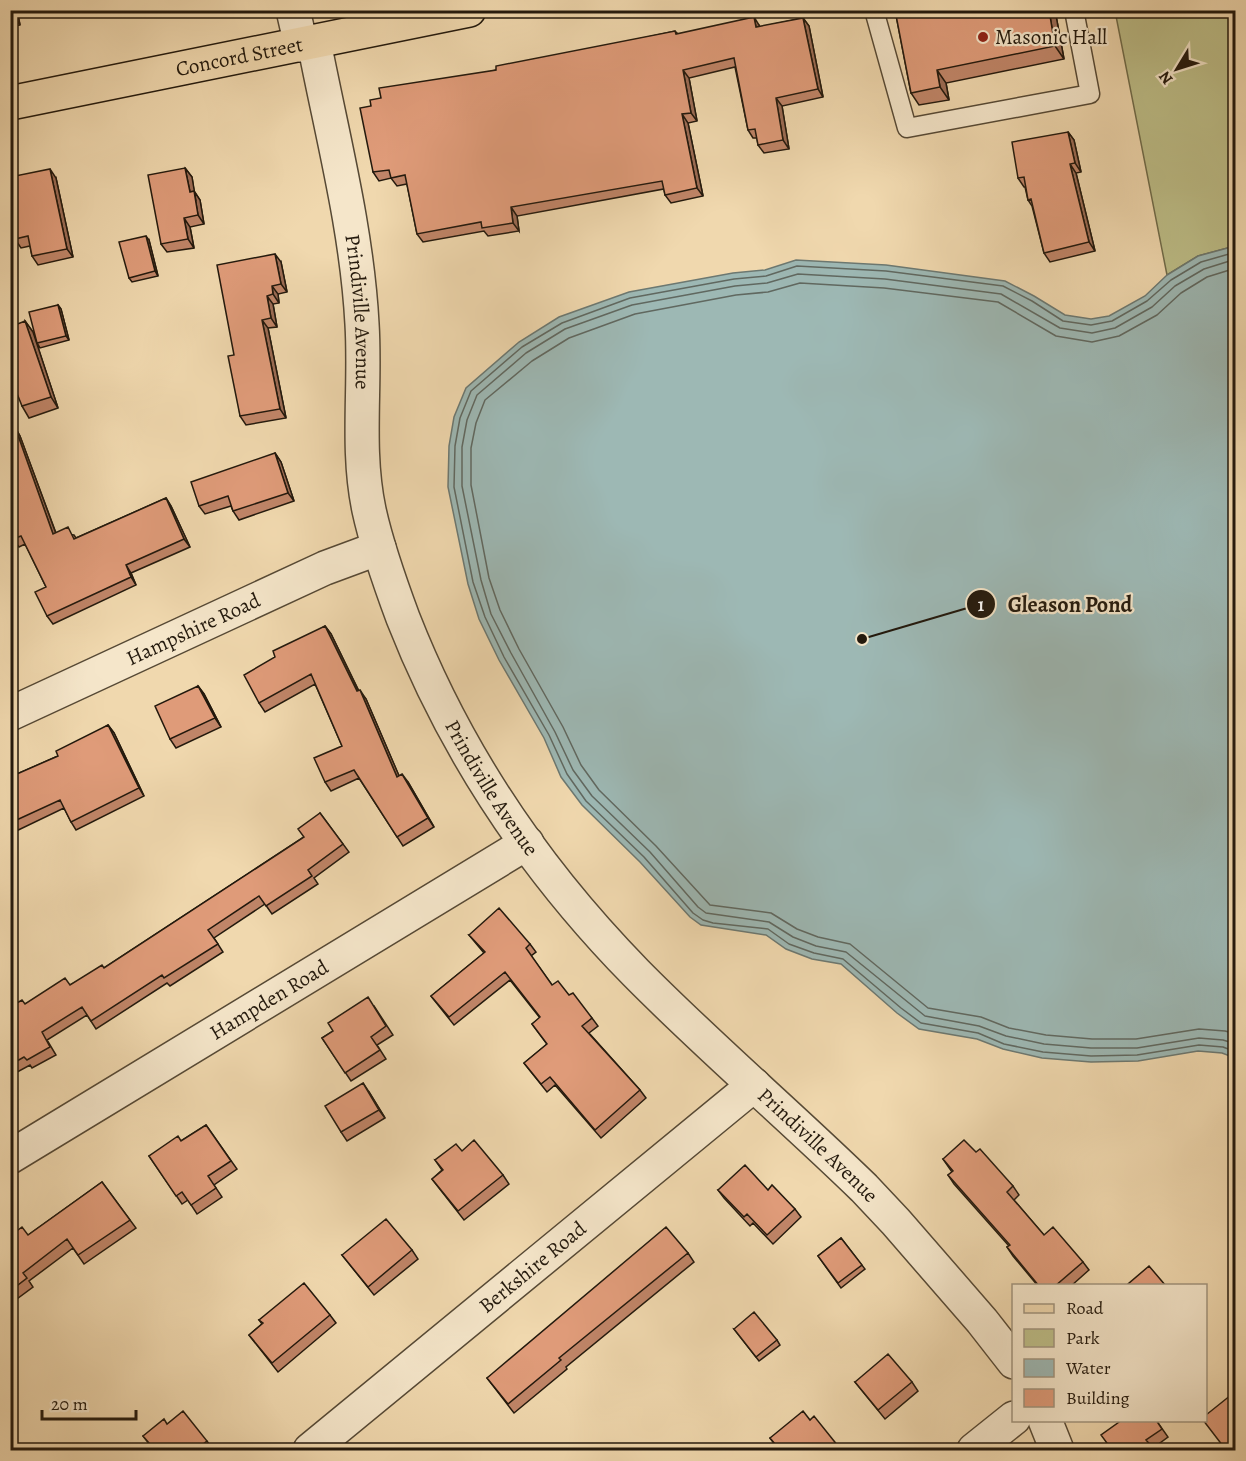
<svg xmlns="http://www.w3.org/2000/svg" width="1246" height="1461" font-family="Alegreya,serif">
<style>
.green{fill:#bdbe88;stroke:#706c4a;stroke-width:1.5}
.water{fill:#9db8b4;stroke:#6c7871;stroke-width:1.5}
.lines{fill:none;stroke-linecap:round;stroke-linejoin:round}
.shore{stroke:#606860;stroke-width:1.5}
.service-casing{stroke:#564935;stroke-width:21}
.minor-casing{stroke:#564935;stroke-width:36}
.primary-casing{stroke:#23190d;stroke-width:36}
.service{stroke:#f5e6ca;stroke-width:18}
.minor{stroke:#f5e6ca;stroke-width:33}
.primary{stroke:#f0d8ae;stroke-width:33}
.wall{fill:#c08568;stroke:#23190d;stroke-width:1.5}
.shaded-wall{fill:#9c6c55;stroke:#23190d;stroke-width:1.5}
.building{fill:#df9b79;stroke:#23190d;stroke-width:1.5}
.poi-dot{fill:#8f2418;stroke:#f5e6ca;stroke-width:2}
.labels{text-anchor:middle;stroke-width:4.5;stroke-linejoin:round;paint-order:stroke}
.poi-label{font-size:21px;fill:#23190d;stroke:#f5e6ca;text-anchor:start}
.street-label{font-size:21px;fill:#23190d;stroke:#f5e6ca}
.leader{fill:none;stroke:#23190d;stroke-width:2}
.callout-dot{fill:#23190d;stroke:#f5e6ca;stroke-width:2}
.mark-label{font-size:18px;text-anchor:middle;font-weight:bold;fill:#fff}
.callout-label{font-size:22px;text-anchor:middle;font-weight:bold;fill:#23190d;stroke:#f5e6ca;stroke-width:4.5;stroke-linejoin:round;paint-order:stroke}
</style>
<rect width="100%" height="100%" fill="#f0d8ae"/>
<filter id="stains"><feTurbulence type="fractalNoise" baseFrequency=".00333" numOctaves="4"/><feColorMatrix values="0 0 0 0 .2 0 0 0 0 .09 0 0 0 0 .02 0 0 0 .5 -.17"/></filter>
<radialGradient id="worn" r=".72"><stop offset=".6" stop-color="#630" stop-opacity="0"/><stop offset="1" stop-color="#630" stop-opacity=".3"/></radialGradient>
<path class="green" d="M1115,11h120v235l-37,10 -31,19z"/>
<path class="water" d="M1235,246v812l-13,-5 -24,-2 -60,10 -47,1 -49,-4 -39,-9 -26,-10 -58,-10 -22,-16 -56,-49 -29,-5 -26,-10 -20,-14 -65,-10 -11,-8 -50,-55 -58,-57 -21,-28 -17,-39 -45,-78 -20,-41 -11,-35 -20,-97 1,-41 5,-29 12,-29 53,-46 40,-25 70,-25 104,-19 32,-3 31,-10 90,5 119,16 29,15 31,19 26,4 18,-3 36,-20 22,-21 31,-19z"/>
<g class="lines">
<path class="shore" d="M1236,252l-35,10 -30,18 -24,21 -35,20 -21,4 -28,-4 -31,-20 -29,-15 -117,-15 -89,-5 -31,10 -32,3 -104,19 -68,25 -40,24 -51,44 -11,27 -5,28 -1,41 19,95 12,35 19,40 45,78 18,39 19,27 58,56 49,56 10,7 10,3 55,6 21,15 25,9 29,6 58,49 20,15 57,10 26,11 39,8 48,4 46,-1 62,-10 24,2 13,5
M1236,259l-32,10 -29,17 -23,21 -37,21 -23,5 -32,-5 -59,-34 -116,-15 -87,-5 -31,9 -32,3 -103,19 -67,24 -39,24 -49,42 -10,25 -5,27v39l19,94 10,34 20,39 44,79 18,38 19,26 58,56 48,55 8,6 63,9 24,15 23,9 30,6 79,64 54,10 27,10 38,8 47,4h46l62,-10 24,2 13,4
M1236,268l-29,9 -26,16 -24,22 -38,21 -27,6 -36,-6 -58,-34 -114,-14 -84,-5 -32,9 -32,3 -101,19 -66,24 -37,23 -47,39 -9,23 -5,25v37l18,93 11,32 19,39 44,78 18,38 18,25 57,56 54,59 61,8 26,16 21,8 32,7 78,64 53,9 28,11 37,7 46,4h44l63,-10 26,2 11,3"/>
<g class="service-casing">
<path id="service" d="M874,10l33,118 183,-34 -16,-84"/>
</g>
<g class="minor-casing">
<g id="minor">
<path d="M293,10l8,35"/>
<path id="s1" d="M314,42c18,93 43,187 48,282 4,62 -6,125 7,186 8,37 21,73 34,108 52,133 133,253 233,355 73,74 153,142 228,215l32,34 86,99 32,41"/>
<path id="s2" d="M10,714l315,-146 54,-20"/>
<path id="s3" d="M10,1157l517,-314"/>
<path d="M1045,1420l12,30"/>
<path id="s4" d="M310,1450l444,-365"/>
<path d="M974,1450l40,-32"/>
</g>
</g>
<g class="primary-casing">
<g id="primary">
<path id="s5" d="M10,103l459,-93"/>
</g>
</g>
<use href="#service" class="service"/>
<use href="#minor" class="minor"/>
<use href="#primary" class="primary"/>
</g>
<path class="wall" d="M10,10h7l3,15 -10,2z
M895,10h160l9,49 -118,24 3,17 -30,5 -8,-12z
M803,18l6,8 14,71 -41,9 7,43 -25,4 -6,-8 -1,-7h-4l-5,-8 -13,-63 -46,11 8,43 -9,2 15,73 -32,7 -6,-8 -1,-6 -147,27 2,15 -31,5 -4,-5 -61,11 -6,-8 -10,-50 -10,2 -6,-8 -12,3 -6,-9 -2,-66 125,-36 179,-39 3,3 81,-9 1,2z
M1068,132l6,8 7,32 -5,1 19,78 -45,11 -6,-9 -12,-47 -4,-6 -3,-13h-1l-6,-9z
M185,168l7,9 2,14 6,9 4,24 -14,3 4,21 -27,4 -6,-8z
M56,178l17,79 -35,8 -6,-9 -2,-10 -9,2 -6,-9z
M149,240l9,36 -26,6 -3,-4z
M281,262l6,30 -9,2 1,9 -6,1 4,23 -9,1 18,90 -40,7 -6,-9 -6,-61z
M58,305l3,4 8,31 -29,8 -3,-5z
M25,321l8,11 25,76 -29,10 -7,-12z
M15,427l5,9 36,97 18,2 2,3 90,-40 5,8 19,41 -59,26 5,12 -83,39 -6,-8 -1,-29 -21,-43 -6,3 -6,-8z
M275,453l6,9 13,39 -55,19 -6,-9 -2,-5 -26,8 -6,-8z
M325,626l6,8 28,57 7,8 33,77 9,6 26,45 -31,19 -44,-68 -28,13 -6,-9 17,-36 -27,-62 -50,28 -6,-9 16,-46z
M198,686l6,8 17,33 -45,21 -6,-9z
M108,725l6,8 30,63 -68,34 -5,-8 -7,-14 -54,26v-57l48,-21z
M320,813l29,39 -35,26 4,6 -46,30 -7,-10 -51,34 9,14 -53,34 -3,-3 -71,46 -9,-14 -40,25 9,15 -24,13 -2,-3 -20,11v-69l15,-3 45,-19 34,-17 200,-131z
M469,935l61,9 6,8 -5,4 21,29 17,10 23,23 6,8 -9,7 51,57 6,8 -45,40 -46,-53 -8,7 -23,-29 23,-19 -15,-20 8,-6 -30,-38 -56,45 -23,-29 53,-43z
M374,1006l19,29 -16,10 9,14 -35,22 -29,-43z
M369,1092l16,26 -38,23 -6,-9z
M206,1125l31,44 -23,16 8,12 -25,17 -9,-14 -6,4 -33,-48 32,-15z
M976,1152l37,34 6,9 -5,5 30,35 39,27 6,8 -18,16h-33l-25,-30 -6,-9 2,-1 -55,-62 -6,-9 4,-3 -9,-13z
M435,1160l68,15 6,9 -45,36 -32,-41 10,-9z
M102,1182l34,46 -52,36 -11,-16 -44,33 4,6 -23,17v-68l18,-1z
M718,1190h50l27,19 6,8 -28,27 -20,-21 -3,3 -26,-28z
M841,1238l24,31 -24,19 -23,-32z
M412,1250l6,9 -44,36 -32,-40z
M688,1253l6,9 -128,105 1,2 -53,44 -27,-35z
M330,1315l6,8 -58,49 -29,-37 13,-11 -3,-4z
M734,1329l43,11 3,5 -21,16z
M855,1382h57l6,9 -33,28z
M810,1420l28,26 3,4h-62l-9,-12z
M1156,1420l12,17 -15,11 -41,2z
M167,1424l40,17 6,8 -1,1h-58l-11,-14z"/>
<path class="shaded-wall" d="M11,10h6l3,15 -8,-11z
M1049,10h6l9,49 -9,-13z
M754,17l5,8 3,11 -6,-9z
M803,18l6,8 14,71 -5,-8z
M683,70l6,8 8,43 -6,-8z
M937,70l9,13 3,17 -9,-13z
M776,98l6,8 7,43 -6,-9z
M682,114l6,9 15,73 -6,-8z
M1068,132l6,8 7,32 -6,-9z
M1070,164l6,9 19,78 -6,-9z
M185,168l7,9 4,24 -6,-9z
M50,169l6,9 17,79 -6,-8z
M194,191l6,9 4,24 -6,-9z
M511,207l6,9 2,15 -6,-8z
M184,218l6,9 4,21 -6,-9z
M146,236l3,4 9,36 -3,-5z
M275,254l6,8 6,30 -6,-8z
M272,286l6,8 1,9 -6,-9z
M267,296l6,8 4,23 -6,-9z
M58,305l3,4 8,31 -3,-4z
M262,320l6,8 18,90 -6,-9z
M25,321l8,11 25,76 -7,-11z
M15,427l5,9 39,106 -6,-8z
M275,453l6,9 13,39 -6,-8z
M166,498l5,8 19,41 -6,-8z
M126,565l5,8 5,12 -5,-8z
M325,626l6,8 32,66 -6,-9z
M198,686l6,8 17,33 -6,-9z
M360,690l6,9 37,86 -6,-8z
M108,725l6,8 30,63 -5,-8z
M402,774l6,8 26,45 -6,-9z
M363,1083l6,9 16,26 -6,-8z"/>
<path class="building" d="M895,10h154l6,36 -118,24 3,17 -29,6z
M754,17l2,10 47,-9 15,71 -42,9 7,42 -25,5 -3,-16 -7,1 -14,-72 -51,12 8,43 -9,1 15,74 -32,7 -3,-14 -151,26 2,16 -31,5 -1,-6 -64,12 -12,-59 -14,3 -2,-8 -16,2 -13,-64 11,-2 -1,-6 11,-2 -2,-10 117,-18v-4l179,-35 1,3z
M1068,132l7,31 -5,1 19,78 -45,11 -13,-54 -3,1 -4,-23 -6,1 -6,-36z
M185,168l5,24 4,-1 4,24 -14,3 4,21 -27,5 -13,-69z
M50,169l17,80 -35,7 -4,-20 -13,3 -5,-22v-40z
M146,236l9,35 -26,7 -10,-36z
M275,254l6,30 -9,2 1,8 -6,2 4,22 -9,2 18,89 -40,7 -12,-60 6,-1 -17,-90z
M58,305l8,31 -29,7 -8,-31z
M25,321l26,76 -29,9 -12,-30v-49z
M15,427l38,107 15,-7 6,12 92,-41 18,41 -58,26 5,12 -84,39 -12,-24 11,-5 -25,-51 -8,3 -3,-7v-103z
M275,453l13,40 -55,18 -5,-15 -29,10 -8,-24z
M325,626l32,65 3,-1 37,87 5,-3 26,44 -31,19 -43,-67 -29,12 -11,-24 28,-12 -31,-72 -52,29 -15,-28 31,-18 -2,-6z
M198,686l17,32 -45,21 -15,-33z
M108,725l31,63 -68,34 -11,-22 -50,23v-46l48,-21 -2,-5z
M320,813l23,31 -35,26 4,6 -46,30 -7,-10 -51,34 10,14 -54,34 -2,-3 -71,46 -9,-14 -40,25 8,15 -23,13 -3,-3 -14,8v-58l12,-7 3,4 40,-26 5,7 32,-20 2,3 200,-131 -6,-8z
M499,908l31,36 -4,4 26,37 6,-4 11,14 4,-2 19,25 -10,8 58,64 -45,40 -45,-53 -9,7 -17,-21 23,-19 -15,-20 8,-7 -35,-45 -56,45 -18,-21 54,-44 -16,-17z
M368,997l18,29 -15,11 9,13 -35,23 -23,-35 11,-7 -5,-8z
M363,1083l16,27 -38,22 -16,-26z
M206,1125l25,36 -23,15 8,12 -25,17 -9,-13 -6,4 -27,-40 29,-20 3,5z
M474,1140l29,35 -45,36 -26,-32 11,-9 -8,-10 21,-16 6,7z
M964,1140l12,12 4,-3 33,37 -6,6 37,43 9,-8 30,35 -28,24h-16l-32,-39 3,-2 -62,-70 5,-4 -10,-12z
M745,1165l23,25 4,-5 23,24 -28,26 -20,-21 -3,3 -26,-27z
M102,1182l28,38 -52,35 -11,-16 -44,34 4,5 -17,13v-55l12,-9 6,8z
M386,1219l26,31 -44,37 -26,-32z
M666,1227l22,26 -129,105 2,2 -53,44 -21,-26z
M841,1238l21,27 -24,18 -20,-27z
M1149,1266l17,20h-37l-1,-2z
M304,1283l26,32 -58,48 -23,-28 14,-12 -4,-3z
M754,1312l23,28 -21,17 -22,-28z
M888,1354l24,28 -34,28 -23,-28z
M1236,1391v59h-10l-23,-30h3v-5z
M183,1411l24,30 -12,9h-40l-12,-14 21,-17 3,5z
M803,1411l7,9 4,-4 24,30 -5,4h-53l-10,-12z
M1122,1420h34l6,9 -16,11 9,10h-43l-11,-15z"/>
<circle class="poi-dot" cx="983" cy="37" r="6"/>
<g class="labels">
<g class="poi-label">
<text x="995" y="44">Masonic Hall</text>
</g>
<g class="street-label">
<text dy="7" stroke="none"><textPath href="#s5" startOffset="234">Concord Street</textPath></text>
<text dy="7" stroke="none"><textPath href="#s1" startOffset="274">Prindiville Avenue</textPath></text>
<text dy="7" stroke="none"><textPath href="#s2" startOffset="202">Hampshire Road</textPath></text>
<text dy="7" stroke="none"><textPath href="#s1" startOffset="778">Prindiville Avenue</textPath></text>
<text dy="7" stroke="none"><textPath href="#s3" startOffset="303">Hampden Road</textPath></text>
<text dy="7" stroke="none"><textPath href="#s1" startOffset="1264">Prindiville Avenue</textPath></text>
<text dy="7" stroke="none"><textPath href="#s4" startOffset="288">Berkshire Road</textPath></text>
</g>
</g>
<path class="leader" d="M862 639L981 604"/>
<g class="callout-dot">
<circle cx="862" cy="639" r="6"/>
<circle cx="981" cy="604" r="15"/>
</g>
<g class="mark-label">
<text x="981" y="611">1</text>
</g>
<g class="callout-label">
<text x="1070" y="612">Gleason Pond</text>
</g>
<rect width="1246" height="1461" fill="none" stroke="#f0d8ae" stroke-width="36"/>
<rect x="12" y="12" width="1222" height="1437" fill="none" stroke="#23190d" stroke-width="3"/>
<rect x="18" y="18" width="1210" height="1425" fill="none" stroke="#23190d" stroke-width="1.5"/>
<rect x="1012" y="1284" width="195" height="138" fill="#f5e6ca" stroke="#a1947e" stroke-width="1.5"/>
<rect x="1024" y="1304" width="30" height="9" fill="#f0d8ae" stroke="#a1947e" stroke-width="1.5"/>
<text x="1066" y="1314" font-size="18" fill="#23190d">Road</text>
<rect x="1024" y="1329" width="30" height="18" fill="#bdbe88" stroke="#a1947e" stroke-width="1.5"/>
<text x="1066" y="1344" font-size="18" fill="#23190d">Park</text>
<rect x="1024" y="1359" width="30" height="18" fill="#9db8b4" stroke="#a1947e" stroke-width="1.5"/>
<text x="1066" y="1374" font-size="18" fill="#23190d">Water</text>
<rect x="1024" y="1389" width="30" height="18" fill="#df9b79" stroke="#a1947e" stroke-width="1.5"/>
<text x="1066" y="1404" font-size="18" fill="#23190d">Building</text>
<g transform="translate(1177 69) rotate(232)" stroke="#f5e6ca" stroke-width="4.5" paint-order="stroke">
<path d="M0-4.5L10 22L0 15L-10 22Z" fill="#23190d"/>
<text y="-9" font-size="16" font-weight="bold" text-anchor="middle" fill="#23190d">N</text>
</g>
<path d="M42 1410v9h94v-9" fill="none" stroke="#23190d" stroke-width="3"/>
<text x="51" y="1410" font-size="18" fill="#23190d" stroke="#f5e6ca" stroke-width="4.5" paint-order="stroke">20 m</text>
<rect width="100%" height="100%" filter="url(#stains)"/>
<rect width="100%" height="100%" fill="url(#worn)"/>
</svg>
